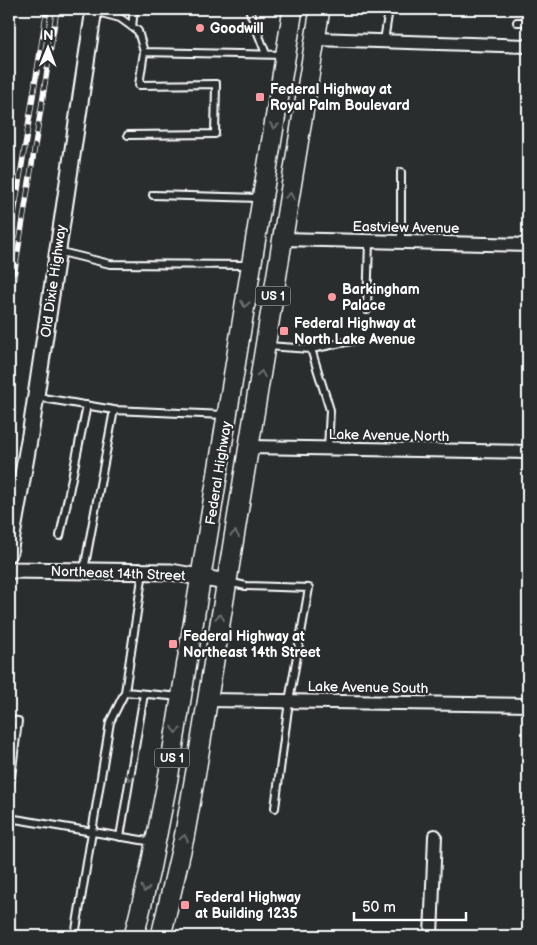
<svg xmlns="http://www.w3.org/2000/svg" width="537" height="945" font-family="'Balsamiq Sans',sans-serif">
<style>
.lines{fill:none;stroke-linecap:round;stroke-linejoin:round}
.service-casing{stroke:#fff;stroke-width:10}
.minor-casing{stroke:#fff;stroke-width:16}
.tertiary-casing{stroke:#fff;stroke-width:19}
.primary-casing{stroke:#fff;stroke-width:22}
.service{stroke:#2a2d2e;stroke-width:6}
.minor{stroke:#2a2d2e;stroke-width:12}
.tertiary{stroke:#2a2d2e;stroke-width:15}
.primary{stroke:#2a2d2e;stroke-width:19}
.rail-casing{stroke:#fff;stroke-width:5.5}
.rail{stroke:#2a2d2e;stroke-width:4;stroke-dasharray:11;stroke-linecap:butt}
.oneway{stroke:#6a6c6d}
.poi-dot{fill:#ff9aa2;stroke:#2a2d2e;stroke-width:2}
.labels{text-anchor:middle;stroke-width:4.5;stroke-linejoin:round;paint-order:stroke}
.shield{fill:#2a2d2e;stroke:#bfc0c0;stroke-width:1}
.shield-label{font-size:12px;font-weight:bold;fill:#fff}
.poi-label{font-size:14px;font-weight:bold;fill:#fff;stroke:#2a2d2e;text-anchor:start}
.street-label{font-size:14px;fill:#fff;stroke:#2a2d2e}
</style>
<rect width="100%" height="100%" fill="#2a2d2e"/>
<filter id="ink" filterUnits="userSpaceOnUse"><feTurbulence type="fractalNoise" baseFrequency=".02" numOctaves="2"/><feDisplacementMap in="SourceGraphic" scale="10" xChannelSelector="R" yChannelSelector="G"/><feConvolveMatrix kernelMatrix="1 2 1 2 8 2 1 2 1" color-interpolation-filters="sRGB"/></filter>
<g filter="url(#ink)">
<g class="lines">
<g class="service-casing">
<path id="service" d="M250,9v3l16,42
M94,11l26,7 18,13 6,21
M517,22h11
M132,27l2,-18
M384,41l5,-32
M128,135l87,-1 1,-50 -77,1 5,-33 141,3
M153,195l108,3
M401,242v-70
M57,251l53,13 140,1
M367,310l2,-69
M267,346l44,3
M37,397l77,13
M328,449l2,-39 -19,-61 45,-9
M60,536l27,-131
M84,570l30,-160 110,5
M228,582l18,4 63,2 -20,113 -14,107
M125,692l56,5
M9,720l9,1 -9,72
M9,818l144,24
M120,837l24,-143
M75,936l35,-214 15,-30 18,-120"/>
</g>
<g class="minor-casing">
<path id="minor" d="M315,39l213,7
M283,239l245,6
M249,447l279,5
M208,700l320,5
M431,936l4,-100"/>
</g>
<g class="tertiary-casing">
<path id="tertiary" d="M9,553l22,-124 63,-420
M9,570l162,2 55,10"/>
</g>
<g class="primary-casing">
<path id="primary" d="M134,936l16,-66 19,-97 124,-764
M161,936l23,-98 13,-73 123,-756"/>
</g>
<use href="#service" class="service"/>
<use href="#minor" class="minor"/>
<use href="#tertiary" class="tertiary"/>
<use href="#primary" class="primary"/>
<g class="rail-casing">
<path id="rail" d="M9,245l38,-236
M9,307l48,-298"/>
</g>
<use href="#rail" class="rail"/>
</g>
<defs><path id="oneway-chevron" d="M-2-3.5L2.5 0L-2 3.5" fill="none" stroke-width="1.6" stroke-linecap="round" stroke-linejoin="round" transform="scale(1.25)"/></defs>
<g class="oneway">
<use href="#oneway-chevron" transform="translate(274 126) rotate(99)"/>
<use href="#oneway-chevron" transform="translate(290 196) rotate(-81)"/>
<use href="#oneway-chevron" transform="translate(245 304) rotate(99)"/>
<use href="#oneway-chevron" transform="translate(261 374) rotate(-81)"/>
<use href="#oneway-chevron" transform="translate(235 534) rotate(-81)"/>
<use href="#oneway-chevron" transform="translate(220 617) rotate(-82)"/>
<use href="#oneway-chevron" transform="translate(176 730) rotate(100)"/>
<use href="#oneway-chevron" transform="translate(130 777) rotate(100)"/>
<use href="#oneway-chevron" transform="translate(184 838) rotate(-78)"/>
<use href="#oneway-chevron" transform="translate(145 889) rotate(103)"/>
</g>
</g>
<g class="poi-dot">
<circle cx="200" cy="28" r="5"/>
<rect x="255" y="92" width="10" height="10" rx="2.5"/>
<circle cx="332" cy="297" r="5"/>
<rect x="279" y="326" width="10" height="10" rx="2.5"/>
<rect x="168" y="639" width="10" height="10" rx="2.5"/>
<rect x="180" y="900" width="10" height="10" rx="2.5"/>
</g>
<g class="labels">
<g class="shield">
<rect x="255.5" y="286.5" width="35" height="19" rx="4"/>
<rect x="154.5" y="748.5" width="35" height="19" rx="4"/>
</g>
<g class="shield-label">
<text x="273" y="300">US 1</text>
<text x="172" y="762">US 1</text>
</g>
<g class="poi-label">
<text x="210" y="33">Goodwill</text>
<text x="270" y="94">Federal Highway at<tspan x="270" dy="16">Royal Palm Boulevard</tspan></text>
<text x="342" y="294">Barkingham<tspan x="342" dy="16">Palace</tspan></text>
<text x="294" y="328">Federal Highway at<tspan x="294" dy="16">North Lake Avenue</tspan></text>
<text x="183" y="641">Federal Highway at<tspan x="183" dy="16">Northeast 14th Street</tspan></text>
<text x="195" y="902">Federal Highway<tspan x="195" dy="16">at Building 1235</tspan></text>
</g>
<g class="street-label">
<text transform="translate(406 227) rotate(1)" y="5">Eastview Avenue</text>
<text transform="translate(53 281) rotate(-82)" y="5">Old Dixie Highway</text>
<text transform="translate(389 435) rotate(1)" y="5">Lake Avenue North</text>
<text transform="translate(218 473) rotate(-81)" y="5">Federal Highway</text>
<text transform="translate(118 573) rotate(2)" y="5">Northeast 14th Street</text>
<text transform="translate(368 687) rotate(1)" y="5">Lake Avenue South</text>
</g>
</g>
<rect width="537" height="945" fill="none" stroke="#2a2d2e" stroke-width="30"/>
<rect x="15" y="15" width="507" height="915" fill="none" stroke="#fff" stroke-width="2" filter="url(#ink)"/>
<g transform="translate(48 48) rotate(1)" stroke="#2a2d2e" stroke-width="4" paint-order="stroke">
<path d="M0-4L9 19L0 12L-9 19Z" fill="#ffffff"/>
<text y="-8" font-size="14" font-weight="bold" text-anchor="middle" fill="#ffffff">N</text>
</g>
<path d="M354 912v8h112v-8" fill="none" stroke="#ffffff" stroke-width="2.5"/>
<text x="362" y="912" font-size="15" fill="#ffffff" stroke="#2a2d2e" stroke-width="4" paint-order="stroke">50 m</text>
</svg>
